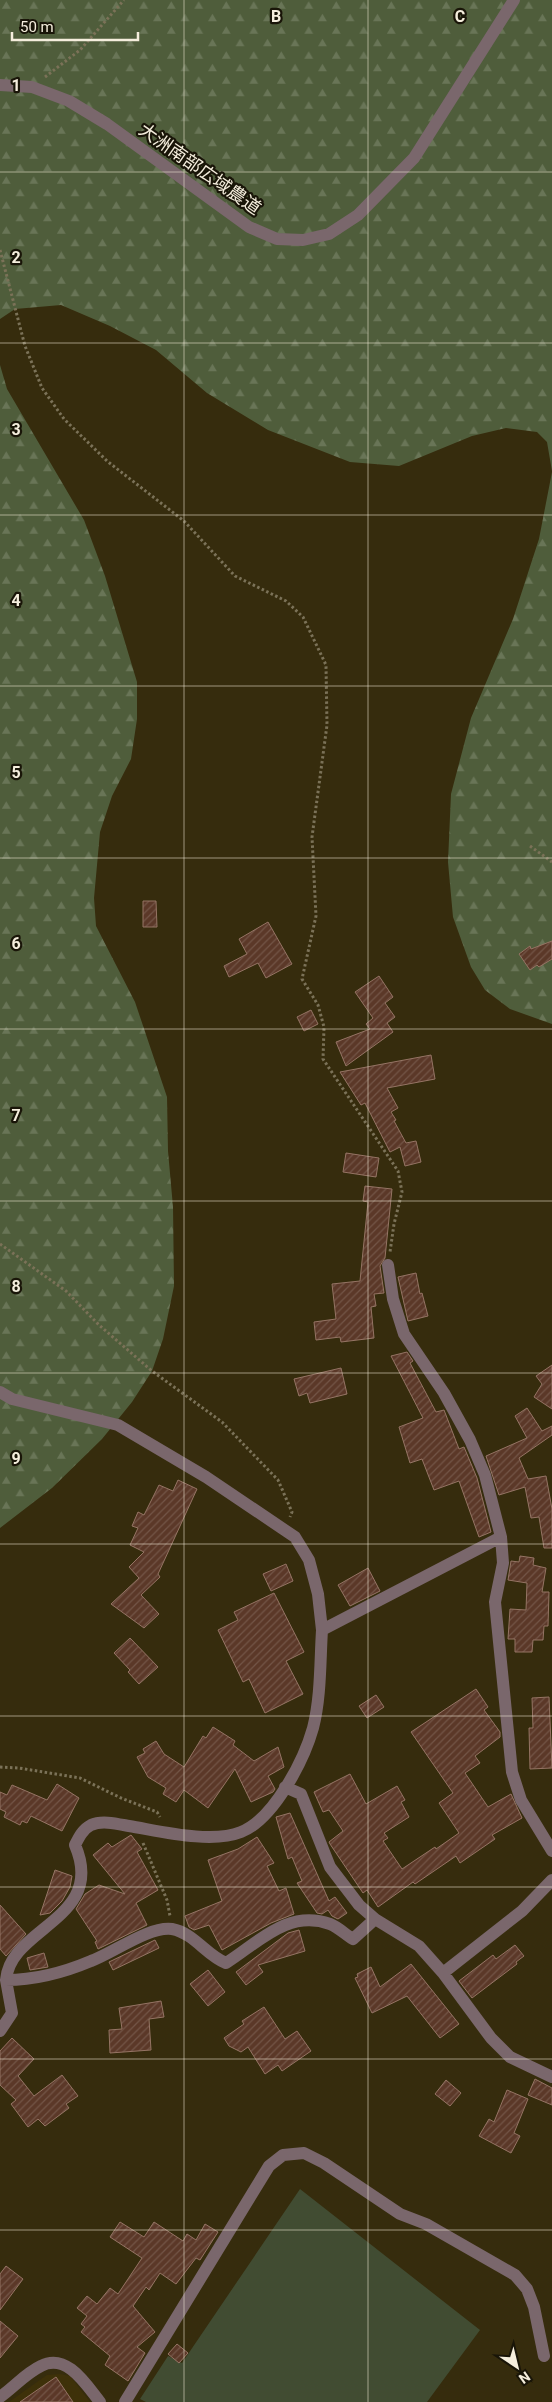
<svg xmlns="http://www.w3.org/2000/svg" width="552" height="2402" font-family="Roboto,'Noto Sans JP',sans-serif">
<style>
.built{fill:#3e3109}
.forest{fill:url(#forest-firs)}
.garden{fill:#414c32}
.building{fill:url(#building-hatch);stroke:#957464}
.lines{fill:none;stroke-linecap:round;stroke-linejoin:round}
.path{stroke:#7b7258;stroke-width:3;stroke-dasharray:2.5 2.5;stroke-linecap:butt}
.minor{stroke:#7a676c;stroke-width:12}
.grid{fill:none;stroke:#f5eedd;stroke-width:1;stroke-opacity:0.55}
.labels{text-anchor:middle;stroke-width:4.5;stroke-linejoin:round;paint-order:stroke}
.street-label{font-size:18px;fill:#f5eedd;stroke:#191508}
.grid-label{font-size:16px;text-anchor:middle;font-weight:bold;fill:#f5eedd;stroke:#191508;stroke-width:4.5;stroke-linejoin:round;paint-order:stroke}
</style>
<defs>
<pattern id="forest-firs" width="22" height="20" patternUnits="userSpaceOnUse" patternTransform="scale(1.25)"><rect width="22" height="20" fill="#4f5d3b"/><path d="M5 1l3.5 6h-7zM16 11l3.5 6h-7z" fill="#697557"/></pattern>
<pattern id="building-hatch" width="6" height="6" patternUnits="userSpaceOnUse" patternTransform="scale(1.25)"><rect width="6" height="6" fill="#5b3828"/><path d="M-1 1l2-2M0 6l6-6M5 7l2-2" fill="none" stroke="#735547"/></pattern>
</defs>
<rect width="100%" height="100%" fill="#362c0d"/>
<path class="built" d="M60,2374l10,2 20,26h-81l38,-27z"/>
<path class="forest" d="M0,0h552v471l-5,-29 -10,-10 -31,-4 -34,8 -73,30 -49,-4 -82,-32 -61,-37 -51,-43 -46,-24 -49,-21 -46,4 -15,10z
M0,365l7,24 77,131 21,56 32,106v37l-6,40 -19,37 -12,36 -6,66 2,28 39,76 32,95 1,54 5,56 1,79 -11,53 -11,32 -20,31 -30,37 -50,49 -52,40z
M552,472v552l-42,-15 -25,-19 -14,-23 -18,-50 -5,-55 3,-68 20,-76 42,-99 26,-80z"/>
<path class="garden" d="M300,2189l180,141 -53,72h-281l-6,-3 28,-43 14,7z"/>
<path class="building" d="M143,901h13l1,26h-14z
M268,922l24,42 -26,14 -8,-15 -29,14 -5,-11 23,-12 -8,-15z
M552,941v18l-13,8 -2,-2 -7,5 -11,-16 11,-8 1,3z
M379,976l14,21 -8,6 10,14 -8,6 6,9 -47,34 -10,-24 34,-13 -4,-5 7,-6 -18,-26z
M311,1010l7,14 -14,7 -7,-14z
M431,1055l4,24 -48,9 11,20 -7,4 5,8 -2,1 12,22 10,-2 5,21 -16,4 -5,-19 -10,5 -25,-49 -4,2 -21,-33z
M346,1153l33,5 -3,19 -33,-5z
M365,1186l27,3 -7,69 -5,8 4,27 -10,1 2,12 -5,1 3,31 -33,4 -1,-5 -24,3 -2,-18 22,-3 -4,-35 28,-3 8,-79 -5,-1z
M416,1273l4,21 2,-1 6,23 -20,5 -10,-44z
M407,1352l6,9 -3,2 26,49 8,-2 15,39 5,-2 13,31 14,54 -12,5 -20,-56 -25,9 -12,-31 -12,4 -11,-36 24,-9 -32,-62z
M552,1365v44l-18,-12 8,-13 -6,-8z
M341,1368l6,26 -37,9 -3,-10 -8,3 -5,-17z
M527,1408l15,23 10,-5v9l-33,23 9,21 18,-3 6,33v39h-8l-5,-31 -8,1 -6,-31 -26,8 -13,-39 41,-18 -12,-22z
M178,1480l19,9 -39,85 2,3 -19,18 18,19 -15,14 -33,-24 28,-26 -10,-11 15,-15 -14,-7 8,-17 -6,-2 6,-14 6,3 15,-30 14,6z
M520,1556l14,2 -1,7 13,3 -4,24h7l-1,34h-4l-1,14h-10l-1,12h-17v-13h-7l2,-30 16,1 1,-27 -19,-3 3,-19 8,1z
M286,1564l7,17 -22,10 -8,-17z
M368,1568l12,23 -30,15 -12,-21z
M274,1593l30,59 -18,9 17,33 -38,19 -16,-34 -6,3 -25,-52 20,-10 -4,-8z
M130,1638l28,29 -19,17 -11,-12 2,-2 -16,-17z
M476,1689l12,18 -4,3 16,22v5l-25,19 5,7 -15,10 23,34 23,-13 11,24 -30,17 3,4 -35,24 -4,-7 -41,28 -2,-2 -35,25 -11,-17 -4,3 -33,-49 -1,-2 14,-11 -14,-21 -6,2 -9,-20 36,-18 16,30 31,-18 8,14 -4,2 8,15 -25,16 4,5 -5,3 19,28 33,-22 1,2 23,-16 -20,-30 14,-10 -42,-61z
M376,1695l8,12 -17,11 -8,-12z
M549,1697l3,71 -22,1 -1,-41h4l-1,-30z
M213,1727l22,14 -2,4 21,16 24,-14 6,20 -16,9 7,13 -2,3 -22,10 -16,-33 -27,39 -24,-18 -8,12 -13,-8 3,-6 -18,-11 -11,-20 8,-4 -2,-4 13,-8 8,13 20,13 19,-31 3,2z
M57,1784l22,14 -17,33 -31,-15 -4,7 -5,-2 -2,4 -16,-8 2,-5 -6,-3v-17l7,3 5,-10 35,15z
M290,1813l39,88 6,-4 12,16 -9,6 -6,-3 -4,-6 -6,4 -5,-1 -20,-30 5,-2 -10,-24 -4,2 -12,-42z
M131,1835l11,14 -5,3 21,38 -22,13 11,22 -49,24 -3,-7 2,-1 -21,-32 9,-15 14,-9 26,9 -32,-39 15,-12 4,4z
M257,1837l17,26 -7,3 12,25 7,-3 8,26 -23,9 -49,27 -13,-25 -15,5 -5,-3 -4,-11 37,-15 -14,-41 30,-11z
M55,1870l17,6 -2,11 -8,14 -12,12 -10,2z
M0,1905l26,29 -20,22 -6,-7z
M299,1930l6,21 -47,14 5,7 -17,13 -10,-13 52,-39z
M155,1940l4,8 -46,22 -4,-8z
M515,1945l9,11 -8,6 1,2 -45,34 -13,-17 34,-26 3,4z
M44,1953l4,14 -18,3 -3,-12z
M411,1964l48,60 -19,14 -33,-42 -35,17 -17,-35 3,-1 -1,-3 14,-7 9,20z
M208,1970l17,22 -17,14 -18,-22z
M161,2001l3,16 -15,2 2,31 -41,3 -1,-23 13,-1 -3,-21z
M264,2007l21,32 12,-8 14,20 -29,20 -4,-6 -13,9 -17,-27 -7,5 -12,-6 -5,-8 20,-14 -2,-3z
M12,2038l22,21 -16,17 16,20 28,-21 16,21 -12,8 3,4 -24,18 -7,-7 -10,8 -17,-23 5,-4 -16,-15v-34z
M535,2079l17,9v17l-24,-10z
M446,2080l15,13 -11,13 -15,-12z
M507,2090l21,9 -14,34 6,3 -9,17 -32,-17 10,-17 5,3z
M120,2222l24,15 10,-15 29,19 4,-7 9,6 9,-16 13,8 -18,28 -4,-2 -20,26 -16,-11 -11,17 -3,-3 -13,19 22,26 -18,15 8,6 -17,28 -23,-16 5,-9 -29,-24 4,-5 -4,-3 6,-8 -10,-8 10,-12 10,8 13,-16 8,6 24,-36 -32,-21z
M6,2266l17,13 -23,31v-36z
M0,2321l18,15 -18,22z
M177,2344l11,9 -9,10 -11,-9z
M56,2377l17,25h-53z"/>
<g class="lines">
<path class="path" d="M45,77l35,-27 44,-50
M0,250l25,96 17,42 22,31 43,42 77,60 51,55 51,25 17,16 23,48 1,60 -15,112 4,79 -14,63 16,26 6,22 -1,32 75,112 4,21 -8,32 -4,28
M530,846l22,16
M0,1244l66,47 33,34 53,46 70,51 56,58 14,32 -2,5
M0,1767l19,1 61,10 41,20 36,14 3,5
M143,1843l24,57 3,16"/>
<path class="minor" d="M0,85l32,2 37,14 38,23 142,103 28,12 26,1 26,-6 29,-19 56,-57 100,-158
M388,1265l5,34 11,35 40,59 26,47 15,35 16,62 2,26 -8,39 17,170 9,28 31,51
M0,1392l12,7 106,26 88,52 89,60 14,23 9,34 4,36
M285,1787l16,7 29,73 29,38 16,14 44,27 24,27 48,65 19,19 42,20
M443,1973l79,-62 30,-31
M6,1980c4,-53 101,-61 69,-135 4,-8 8,-16 16,-20 11,-5 27,-1 38,1 31,5 82,18 112,6 33,-13 63,-72 72,-104 8,-31 7,-66 9,-98l179,-93
M0,2031l12,-18 -6,-33c28,0 59,-8 85,-19 22,-8 58,-35 81,-32 22,4 35,27 54,34 33,-21 62,-54 104,-39 8,3 16,11 23,15l22,-20
M0,2397c14,-10 26,-24 41,-31 26,-14 46,20 59,36
M125,2402l144,-236 14,-11 21,-2 20,10 76,51 26,10 89,51 12,14 7,18 10,49"/>
</g>
<path class="grid" d="M184,0v2402M368,0v2402M0,172h552M0,343h552M0,515h552M0,686h552M0,858h552M0,1029h552M0,1201h552M0,1373h552M0,1544h552M0,1716h552M0,1887h552M0,2059h552M0,2230h552"/>
<g class="labels">
<g class="street-label">
<text transform="translate(200 169) rotate(35)" y="6">大洲南部広域農道</text>
</g>
</g>
<g class="grid-label">
<text x="276" y="22">B</text>
<text x="460" y="22">C</text>
<text x="16" y="91">1</text>
<text x="16" y="263">2</text>
<text x="16" y="435">3</text>
<text x="16" y="606">4</text>
<text x="16" y="778">5</text>
<text x="16" y="949">6</text>
<text x="16" y="1121">7</text>
<text x="16" y="1292">8</text>
<text x="16" y="1464">9</text>
</g>
<g transform="translate(517 2367) rotate(145)" stroke="#191508" stroke-width="4" paint-order="stroke">
<path d="M0-4L9 19L0 12L-9 19Z" fill="#f5eedd"/>
<text y="-8" font-size="14" font-weight="bold" text-anchor="middle" fill="#f5eedd">N</text>
</g>
<path d="M12 32v8h126v-8" fill="none" stroke="#f5eedd" stroke-width="2.5"/>
<text x="20" y="32" font-size="15" fill="#f5eedd" stroke="#191508" stroke-width="4" paint-order="stroke">50 m</text>
</svg>
